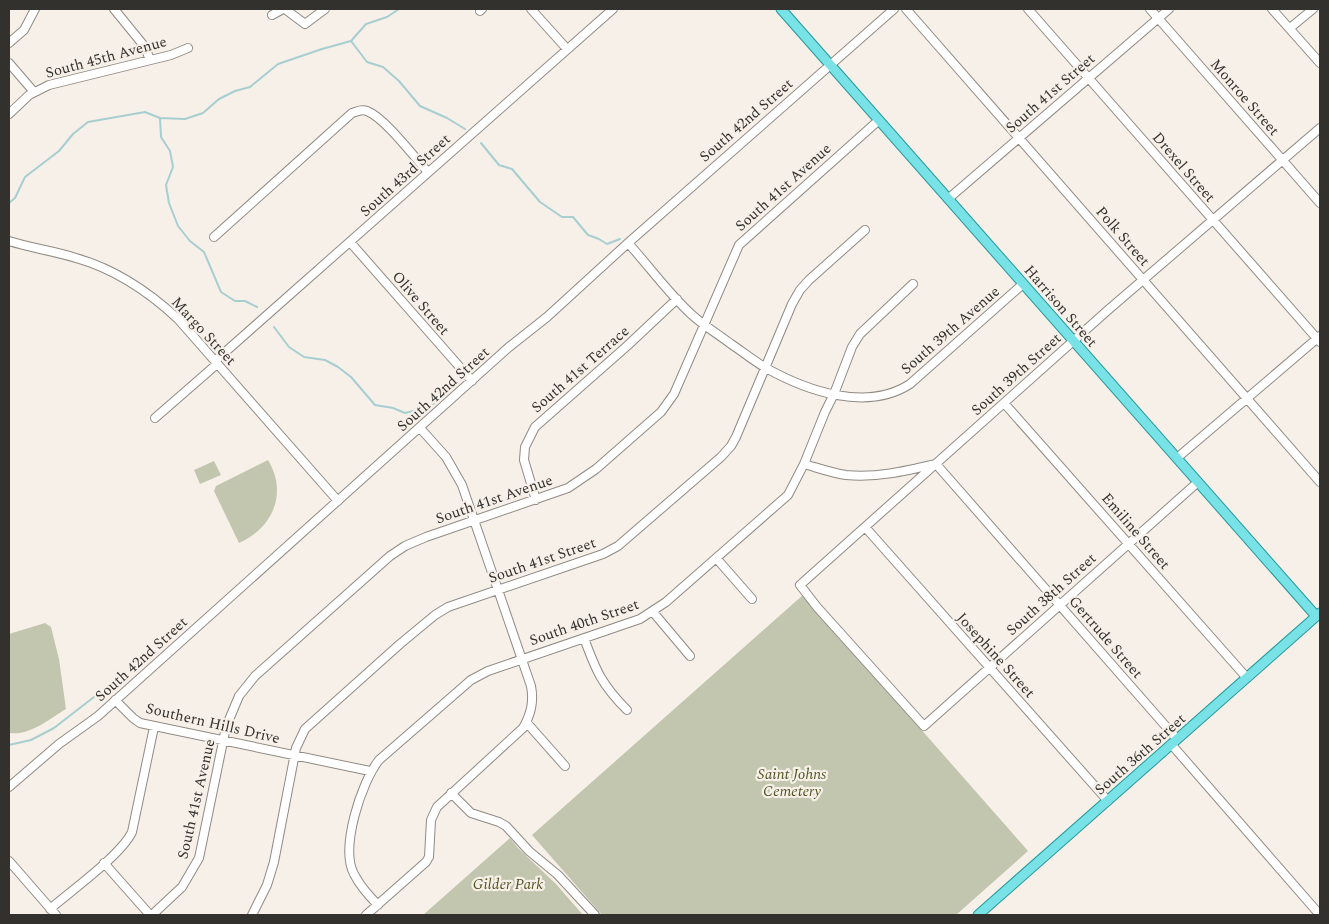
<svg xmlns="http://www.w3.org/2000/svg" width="1329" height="924" font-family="Spectral,serif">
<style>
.green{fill:#c3c6ae}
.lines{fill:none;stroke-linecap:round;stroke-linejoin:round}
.stream{stroke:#a7ced1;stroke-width:2}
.minor-casing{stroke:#908a83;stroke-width:10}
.major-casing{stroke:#25989b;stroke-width:11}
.minor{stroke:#fff;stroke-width:8}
.major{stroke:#78e2e6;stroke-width:9}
.labels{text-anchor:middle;stroke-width:4.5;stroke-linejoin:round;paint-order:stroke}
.street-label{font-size:15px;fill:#33312e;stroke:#f7f0e8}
.park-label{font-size:15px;font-style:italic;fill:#515523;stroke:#f7f0e8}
</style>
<rect width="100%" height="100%" fill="#f7f0e8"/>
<path class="green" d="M268,460c20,33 5,68 -29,83l-25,-52 2,-5z
M214,461l7,14 -21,9 -6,-14z
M803,595l225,256 -72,64h-354l-70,-80z
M45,623l6,4 8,32 7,50c-17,10 -36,27 -57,24v-99z
M510,838l8,10 38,36 27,31h-160z"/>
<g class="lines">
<path class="stream" d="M351,41l16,21 16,5 16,14 21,25 27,12 18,11
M160,118l1,19 9,14 3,16 -7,18 3,18 9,23 12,15 14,11 17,40 14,9h10l12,6
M481,143l18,22 13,4 28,33 22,15h11l15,18 11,4 8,5 13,-5
M9,203l6,-5 10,-21 34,-26 14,-17 15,-12 57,-10 15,6 25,1 18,-6 16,-14 16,-8 15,-4 28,-23 44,-15 29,-8 15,-17 21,-7 12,-8
M274,327l15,20 15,10 21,3 13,7 13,10 24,28 18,3 12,5 17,-4 13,-6 17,-15
M9,745l22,-5 23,-12 40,-31"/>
<g class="minor-casing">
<path id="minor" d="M114,9l31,38 5,13
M285,9l20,15 20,-15
M531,9l36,40
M906,9l414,473
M1028,9l292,333
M1150,9l170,194
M1272,9l48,54
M480,11l2,-2
M272,15l11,-6
M1290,28l23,-19
M9,43l15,-13 11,-21
M9,63l25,29
M9,114l20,-19 20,-10 122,-30 17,-7
M948,199l221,-190
M214,237l138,-124c6,-2 10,-4 15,-2 18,7 47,46 61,61
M9,241c22,7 45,10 67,17 39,11 73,34 102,61l160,182
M350,242l122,139
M628,243c21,23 40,50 63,71 13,12 27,20 40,30 12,8 23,17 35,24 41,23 101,44 144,16l113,-100
M215,361l398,-352
M1004,403l243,275
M155,418l62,-54
M1177,458l143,-122
M804,464c14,4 28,9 42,11 31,3 60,-4 90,-11l241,275
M1198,482l-274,244 -107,-119 -17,-22 308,-275 212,-182
M536,500l-12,-40 1,-13 10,-20 92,-81 50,-47
M865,527l243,274
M717,559l35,40
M653,612l37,44
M584,638c12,33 18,47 43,72
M115,700l18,18 7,5 230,48
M527,723l38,43
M1171,744l149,171
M9,787l50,-43 39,-28 411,-369 38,-30 81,-74 266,-234
M451,793l20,20 28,9 7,4 23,25 29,24 37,40
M9,861l47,54
M104,863l46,52
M378,905c-9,-9 -18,-19 -24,-31 -14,-26 7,-91 25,-114l92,-80 17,-9 152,-52 26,-17 122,-107 16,-31 21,-52 9,-18 18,-47 8,-13 53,-50
M50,909c22,-19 71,-54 82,-77l22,-105
M152,915l30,-28 17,-29 27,-131 13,-31 16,-20 135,-120 15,-10 21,-9 142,-49 28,-19 65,-57 13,-18 65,-149 140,-125
M252,915l15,-30 7,-23 22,-114 9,-19 95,-85 35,-29 13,-8 155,-53 15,-8 103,-89 10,-11 5,-9 56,-133 8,-14 9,-10 56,-50
M366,915l60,-53 3,-5 2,-37 6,-13 86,-79c8,-14 11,-26 8,-42l-69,-201 -16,-28 -26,-29"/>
</g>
<g class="major-casing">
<path id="major" d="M781,9l535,607
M978,915l342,-302"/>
</g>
<use href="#minor" class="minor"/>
<use href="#major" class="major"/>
</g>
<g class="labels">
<g class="street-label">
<text transform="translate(106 57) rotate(-15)" y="5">South 45th Avenue</text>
<text transform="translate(1050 93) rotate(-41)" y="5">South 41st Street</text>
<text transform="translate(1245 97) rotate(49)" y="5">Monroe Street</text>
<text transform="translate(746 120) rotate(-41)" y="5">South 42nd Street</text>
<text transform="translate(1184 167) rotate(49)" y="5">Drexel Street</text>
<text transform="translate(405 175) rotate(-42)" y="5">South 43rd Street</text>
<text transform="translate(783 187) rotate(-42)" y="5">South 41st Avenue</text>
<text transform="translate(1123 236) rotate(49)" y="5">Polk Street</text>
<text transform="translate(421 303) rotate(49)" y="5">Olive Street</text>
<text transform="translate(1061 306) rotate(49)" y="5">Harrison Street</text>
<text transform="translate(950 330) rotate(-41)" y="5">South 39th Avenue</text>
<text transform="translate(204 331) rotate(47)" y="5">Margo Street</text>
<text transform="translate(580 369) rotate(-41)" y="5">South 41st Terrace</text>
<text transform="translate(1016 374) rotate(-42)" y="5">South 39th Street</text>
<text transform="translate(443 389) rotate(-42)" y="5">South 42nd Street</text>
<text transform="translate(494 499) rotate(-19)" y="5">South 41st Avenue</text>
<text transform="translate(1136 531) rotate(49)" y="5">Emiline Street</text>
<text transform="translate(542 560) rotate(-19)" y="5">South 41st Street</text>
<text transform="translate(1051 594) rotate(-42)" y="5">South 38th Street</text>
<text transform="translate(584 622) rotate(-19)" y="5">South 40th Street</text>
<text transform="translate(1106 637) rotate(49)" y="5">Gertrude Street</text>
<text transform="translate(996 655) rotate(48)" y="5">Josephine Street</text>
<text transform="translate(141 659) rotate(-42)" y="5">South 42nd Street</text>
<text transform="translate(213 723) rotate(13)" y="5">Southern Hills Drive</text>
<text transform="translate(1140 754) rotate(-41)" y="5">South 36th Street</text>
<text transform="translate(196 799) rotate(-77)" y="5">South 41st Avenue</text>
</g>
<g class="park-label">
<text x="792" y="779">Saint Johns<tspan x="792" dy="17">Cemetery</tspan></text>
<text x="508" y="889">Gilder Park</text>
</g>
</g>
<rect width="1329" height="924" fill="none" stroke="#33312e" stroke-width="20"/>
</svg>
